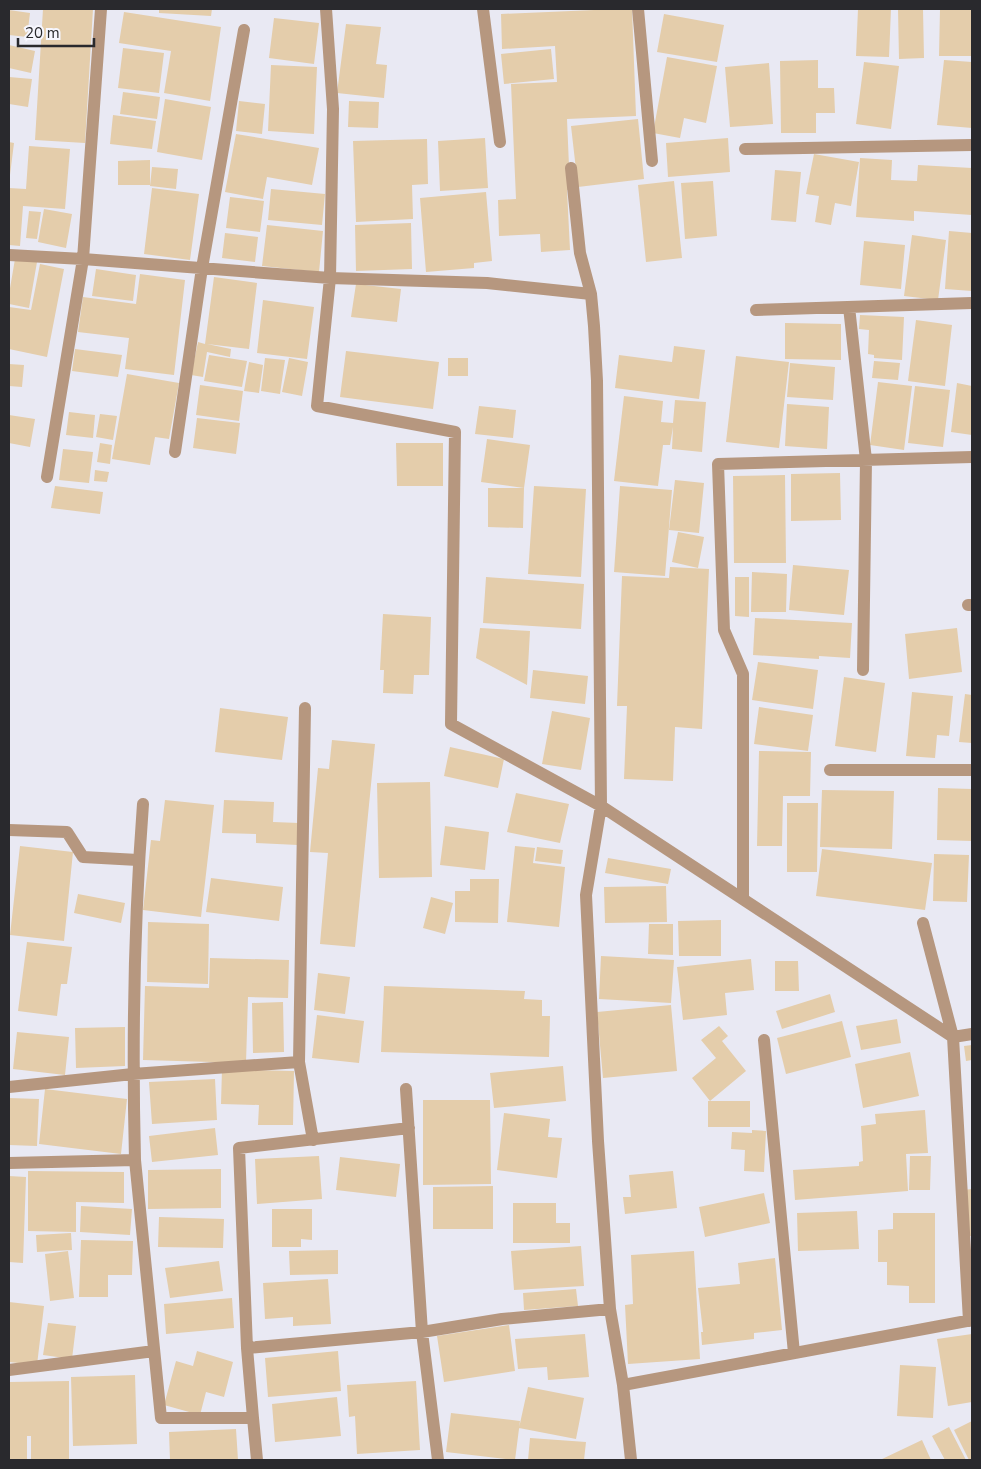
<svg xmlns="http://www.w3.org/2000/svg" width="981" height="1469" font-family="'Nunito Sans',sans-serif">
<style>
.building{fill:#e4cdab}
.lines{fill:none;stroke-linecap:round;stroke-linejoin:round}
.minor{stroke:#b6977f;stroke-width:12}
</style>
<rect width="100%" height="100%" fill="#e9e9f3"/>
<path class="building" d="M43,9h50l-8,134 -50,-3z
M159,9h53l-1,7 -52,-3z
M617,9h15l4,107 -69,3 3,71h-3l3,60 -29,2 -1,-18 -41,2 -1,-36 18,-1 -5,-115 46,-2 -2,-36 -53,3 -1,-35z
M858,9h33l-2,48 -33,-1z
M898,9h25l1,49 -25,1z
M940,9h32l-1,47h-32z
M9,10l21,3 -3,24 -18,-2z
M124,12l97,15 -11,74 -46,-8 7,-42 -52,-8z
M664,14l60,11 -7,37 -60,-10z
M274,18l45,5 -5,41 -45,-6z
M346,24l35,3 -5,37 11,1 -3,33 -47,-5z
M9,45l26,6 -4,22 -22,-5z
M123,48l41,5 -5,40 -41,-5z
M551,49l3,30 -50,5 -3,-30z
M667,57l50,9 -11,57 -22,-5 -4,20 -27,-5z
M818,60v28h16l1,25h-19v20h-35l-1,-72z
M944,60l28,2v66l-35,-3z
M864,62l35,4 -8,63 -35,-5z
M769,63l4,61 -43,3 -5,-60z
M271,65l46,2 -3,67 -46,-3z
M9,77l23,2 -4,28 -19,-3z
M123,92l37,5 -3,22 -37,-5z
M165,99l46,8 -9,53 -45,-8z
M239,101l26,3 -3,30 -26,-3z
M349,101l30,1 -1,26 -30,-1z
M113,115l43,6 -4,28 -42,-5z
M638,119l6,60 -66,8 -7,-61z
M236,134l83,14 -7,37 -45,-8 -4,22 -38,-7z
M485,138l3,50 -48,3 -2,-50z
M728,138l2,34 -62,5 -2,-34z
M427,139l1,45 -16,1 1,34 -57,3 -3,-81z
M9,142l5,1 -4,32h-1z
M29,146l41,3 -5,60 -42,-3 -3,40 -11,-1v-57l17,1z
M814,154l45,8 -8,44 -16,-3 -4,22 -16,-3 4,-26 -13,-2z
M860,158l32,2 -1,20 26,1 1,-16 54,3v47l-58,-4v10l-58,-4z
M150,160v25h-32v-24z
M152,167l26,2 -2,20 -26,-3z
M775,170l26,2 -5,50 -25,-2z
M674,181l8,77 -36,4 -8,-77z
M713,181l4,55 -32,3 -4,-56z
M152,188l47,6 -9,66 -46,-6z
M271,189l54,5 -3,31 -54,-5z
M486,192l6,69 -18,2v5l-48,4 -6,-74z
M230,197l34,4 -4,31 -34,-4z
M44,209l28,5 -6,34 -28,-6z
M29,211l12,1 -4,27 -11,-1z
M411,223l1,46 -56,2 -1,-46z
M267,225l56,6 -4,41 -57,-6z
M949,231l23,2v58l-27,-2z
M225,233l33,4 -3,25 -33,-4z
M912,235l34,5 -8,60 -34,-4z
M864,241l41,4 -4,44 -41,-4z
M15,259l22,3 -8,46 -20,-4v-10z
M40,264l24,5 -17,88 -38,-8v-42l22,3z
M96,269l40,6 -3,26 -41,-5z
M140,274l45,6 -11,95 -49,-6 4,-31 -51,-6 5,-35 53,7z
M214,277l43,6 -8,66 -42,-5 24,5 -1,8 -23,-5 -4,25 -12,-2 7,-33 7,2z
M356,284l45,5 -4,33 -46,-5z
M263,300l51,7 -7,52 -50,-6z
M860,315l44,2 -2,43 -28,-2v-3l-6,-1 1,-24 -10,-1z
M916,320l36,5 -7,61 -37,-5z
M785,323l56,1v36l-56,-1z
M674,346l31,4 -6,49 -84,-11 4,-33 53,7z
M75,349l47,6 -4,22 -46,-6z
M346,351l93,11 -6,47 -93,-12z
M209,355l38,6 -5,26 -38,-6z
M736,356l53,6 -10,86 -53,-6z
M265,358l20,2 -5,34 -19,-3z
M289,358l19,4 -6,34 -20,-4z
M448,358h20v18h-20z
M874,361l26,2 -2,17 -26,-2z
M249,362l14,3 -4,28 -15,-2z
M790,363l45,4 -2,33 -46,-3z
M9,364l15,1 -2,22 -13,-1z
M127,374l52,9 -10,56 -14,-2 -5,28 -38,-6z
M878,382l34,4 -8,64 -34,-5z
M957,383l15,3v49l-21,-3z
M200,385l43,6 -4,30 -43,-6z
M915,386l35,4 -7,57 -35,-4z
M624,396l39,5 -2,21 12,1 2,-23 31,2 -4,50 -30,-3 1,-22 -3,18h-7l-5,41 -44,-5z
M787,404l42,3 -2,42 -42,-3z
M479,406l37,4 -3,28 -38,-4z
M69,412l26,3 -2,23 -27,-3z
M100,414l17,2 -4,24 -17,-3z
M9,415l26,4 -5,28 -21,-4z
M197,418l43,5 -4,31 -43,-6z
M487,439l43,6 -6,43 -43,-6z
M100,443l12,2 -2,19 -13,-2z
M396,443h47v43h-46z
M63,449l30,3 -4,31 -30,-3z
M95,470l14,2 -2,10 -13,-1z
M840,473l1,47 -50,1v-47z
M785,475l1,88h-52l-1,-87z
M675,480l29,3 -5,50 -30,-3z
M55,486l48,6 -3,22 -49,-6z
M534,486l52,3 -5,88 -53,-3z
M620,486l52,4 -7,86 -51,-4z
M488,488h36l-1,40 -35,-1z
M678,532l26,5 -6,31 -26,-6z
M793,565l56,5 -5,45 -55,-5z
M670,567l39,2 -7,160 -27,-2 -2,54 -49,-2 3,-73h-10l5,-130 47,2z
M752,572l35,2 -1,38h-35z
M486,577l98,7 -3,45 -98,-6z
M735,577h14v40l-14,-1z
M383,614l48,3 -2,58h-15l-1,19 -30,-1 1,-23h-4z
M755,618l97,5 -2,35 -31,-2v3l-66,-4z
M480,628l50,3 -3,54 -51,-27z
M957,628l5,44 -53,7 -4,-45z
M758,662l60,8 -5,39 -61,-9z
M533,670l55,6 -3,28 -55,-6z
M844,677l41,6 -9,69 -41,-6z
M912,692l41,4 -4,40 -12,-1 -2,23 -29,-2z
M965,694l7,1v48l-13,-1z
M759,707l54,8 -5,36 -54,-7z
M220,708l68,9 -6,43 -67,-8z
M552,711l38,7 -9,52 -39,-6z
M332,740l43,4 -20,203 -35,-3 8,-91 -18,-1 8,-84 11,1z
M450,747l54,12 -6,29 -54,-12z
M759,751l52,1 -1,44h-27l-1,50h-25z
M430,782l2,95 -53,1 -2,-95z
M938,788l34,1v52l-35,-1z
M822,790l72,1 -2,58 -72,-2z
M516,793l53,11 -9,39 -53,-11z
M165,800l49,5 -13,112 -58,-7 8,-70 9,1z
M224,800l50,2 -1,20 26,1 -1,22 -42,-2v-9l-34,-1z
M787,803h31l-1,69h-30z
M445,826l44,6 -4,38 -45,-5z
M20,846l53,6 -9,89 -54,-6z
M515,846l20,2 -2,15 32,4 -6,60 -52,-5z
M537,847l26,3 -2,14 -26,-3z
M822,849l110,14 -7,47 -109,-14z
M934,854l35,1 -2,47 -34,-1z
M608,858l63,11 -3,15 -63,-11z
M211,878l72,9 -4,34 -73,-9z
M470,879h29l-1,44 -43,-1v-31h15z
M666,886l1,36 -62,1 -1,-36z
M78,894l47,9 -4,20 -47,-10z
M431,897l22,6 -8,31 -22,-6z
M721,920v36h-42l-1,-35z
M148,922l61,2 -1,60 -61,-2z
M649,924h24v31l-25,-1z
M27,942l45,5 -5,37h-6l-4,32 -39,-5z
M601,956l73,4 -3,43 -72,-4z
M210,958l79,2 -1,38 -40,-1 -2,66 -103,-3 2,-74 64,2z
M751,959l3,31 -29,3 2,22 -44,5 -6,-53z
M775,961h23l1,30h-24z
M318,973l32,4 -5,37 -31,-4z
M384,986l141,5 -1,8 18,1v16h8l-1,41 -168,-5z
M830,994l5,18 -53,17 -6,-18z
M283,1002l1,50 -31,1 -1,-50z
M671,1005l6,66 -74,7 -6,-66z
M317,1015l47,6 -5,42 -47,-5z
M897,1019l4,24 -40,7 -5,-24z
M842,1021l9,36 -65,17 -9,-36z
M719,1026l9,10 -6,5 24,30 -36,30 -18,-23 24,-20 -15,-18z
M125,1027v39l-49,2 -1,-40z
M17,1032l52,5 -4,38 -52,-6z
M972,1045v15l-6,1 -2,-15z
M910,1052l9,44 -56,12 -8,-44z
M563,1066l3,35 -72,7 -4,-35z
M222,1069l72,2 -1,54h-35l1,-20 -38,-1z
M215,1079l2,41 -65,4 -3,-42z
M45,1089l82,10 -6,55 -82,-10z
M9,1098l30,1 -2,47 -28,-1z
M423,1100h67l1,84 -68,1z
M708,1101h42v26h-42z
M925,1110l3,43 -22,1 2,37 -113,9 -2,-30 66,-4v-4l4,-1 -2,-35 15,-2 -1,-10z
M504,1113l46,6 -2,18 14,1 -5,40 -60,-8z
M215,1128l3,27 -66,7 -3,-26z
M752,1130l14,1 -2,41 -20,-1 1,-21 -14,-1 1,-17 20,1z
M319,1156l3,43 -65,5 -2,-45z
M910,1156h21l-1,34h-21z
M340,1157l60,7 -4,33 -60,-7z
M221,1169v39l-73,1v-39z
M28,1171l96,1v31l-48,-1v30l-48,-1z
M673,1171l4,37 -52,6 -2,-17h8l-2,-22z
M9,1176l17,1 -3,86 -14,-1z
M493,1186v43h-60v-42z
M972,1189v47h-4l-5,-46z
M764,1193l6,30 -65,14 -6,-30z
M513,1203h43v20h14v20h-57z
M81,1206l51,3 -2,26 -50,-3z
M272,1209h40v31l-11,-1v8h-29z
M857,1211l2,38 -61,2 -1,-38z
M893,1213h42v90h-26v-17l-22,-1v-23h-9v-32l15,-1z
M159,1217l65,2 -1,29 -65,-1z
M71,1233l1,17 -35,2 -1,-17z
M81,1240l52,1 -1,34h-24v22h-29z
M581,1246l3,40 -70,4 -3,-39z
M338,1250v24l-48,1 -1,-24z
M68,1251l6,47 -24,3 -5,-47z
M694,1251l6,108 -72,5 -3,-59 8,-1 -2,-49z
M775,1258l7,72 -28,3v6l-52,6 -1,-13h2l-5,-44 42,-4 -2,-21z
M219,1261l4,30 -53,7 -5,-30z
M328,1279l3,45 -38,2v-9l-28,2 -2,-36z
M576,1289l2,17 -54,4 -1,-17z
M232,1298l2,30 -68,6 -2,-30z
M9,1302l35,4 -7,59 -28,-3z
M48,1323l28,3 -4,33 -29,-4z
M509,1325l6,46 -71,11 -7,-46z
M585,1334l4,43 -41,3 -1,-13 -29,2 -3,-30z
M972,1334v68l-24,4 -11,-67z
M197,1351l36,11 -9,35 -18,-5 -6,23 -36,-10 12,-44 17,5z
M338,1351l3,40 -73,6 -3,-39z
M900,1365l36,2 -3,51 -36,-2z
M135,1375l2,69 -64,2 -2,-69z
M69,1381v79h-38v-24h-4v24h-18v-78z
M416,1381l4,69 -63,4 -2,-38 -6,1 -2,-32z
M528,1387l56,11 -8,41 -57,-11z
M337,1397l4,39 -66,6 -3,-38z
M451,1413l69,8 -5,39 -69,-8z
M972,1421v39h-3l-15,-30z
M949,1427l17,33h-21l-13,-24z
M236,1429l2,31h-68l-1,-28z
M530,1438l56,4 -2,18h-56z
M922,1440l9,20h-51z"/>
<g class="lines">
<path class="minor" d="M326,9l7,100 -3,169 157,5 104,11 3,32 3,55 4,425 352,231
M483,9l17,133
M638,9l14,152
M745,149l227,-4
M571,168l9,85 11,41
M9,255l74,4 247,19 -13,128 138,26 -4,292 150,82 -15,89 12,246 12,168 13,76 349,-65
M849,307l17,153 -3,210
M756,310l216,-7
M175,452l27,-184 42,-238
M47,477l36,-218 18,-250
M968,605h4
M305,708l-6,354 14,78
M830,770h142
M9,830l58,2 16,25 55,3
M743,898v-224l-19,-44 -6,-166 254,-7
M923,923l30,114
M764,1040l30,313
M9,1087l124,-13 166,-12
M406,1089l16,243 16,128
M135,1160c-3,-119 -1,-238 8,-356
M9,1163l126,-3 26,258h92l4,42
M969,1321l-16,-284 19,-3
M247,1348l175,-16 80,-13 108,-10
M9,1370l145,-19
M623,1385l8,75
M253,1418l-6,-70 -8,-200 170,-20"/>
</g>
<rect width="981" height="1469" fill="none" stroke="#29292d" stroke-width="20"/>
<path d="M18 38v8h76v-8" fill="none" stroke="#29292d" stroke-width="2.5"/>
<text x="25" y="38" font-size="15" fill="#29292d" stroke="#f6f6fe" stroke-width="4" paint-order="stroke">20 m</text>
</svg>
